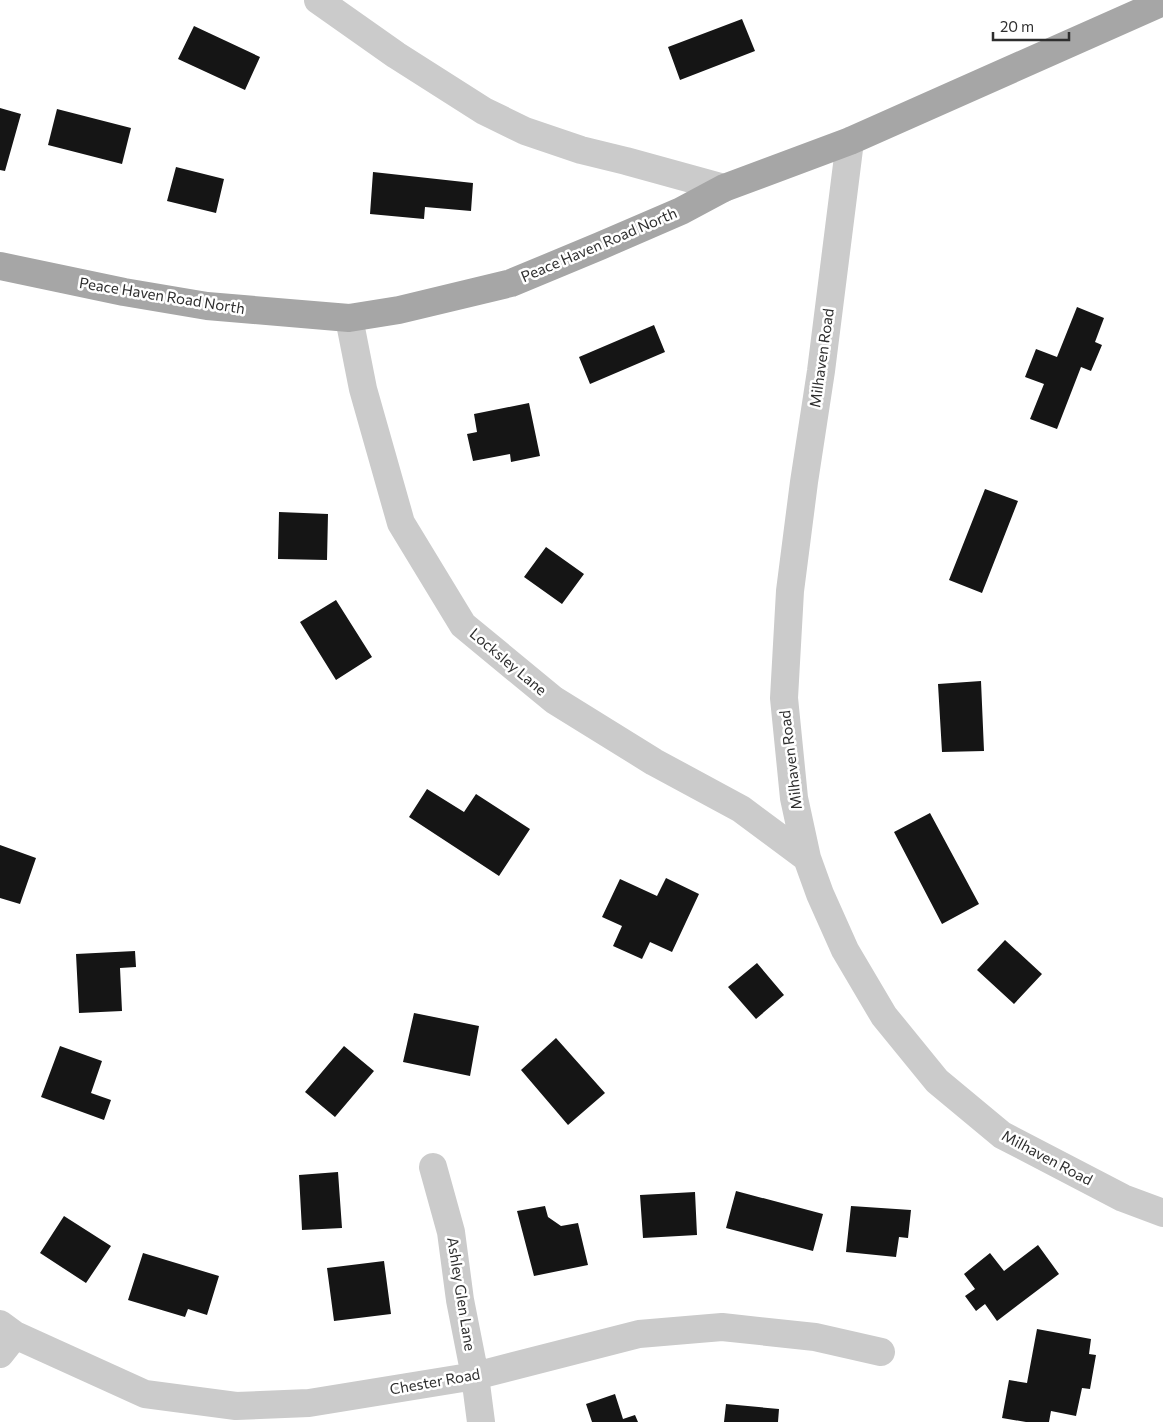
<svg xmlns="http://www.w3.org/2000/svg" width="1163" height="1422" font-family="Commissioner,sans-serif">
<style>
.building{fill:#151515}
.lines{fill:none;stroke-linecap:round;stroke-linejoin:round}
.minor{stroke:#cbcbcb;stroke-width:28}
.major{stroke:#a6a6a6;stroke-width:28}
.labels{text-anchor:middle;stroke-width:5;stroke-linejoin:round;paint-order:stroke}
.street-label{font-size:15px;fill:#2e2e2e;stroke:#fff}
</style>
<rect width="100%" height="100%" fill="#fff"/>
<path class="building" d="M742,19l13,32 -75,29 -12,-33z
M194,26l66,31 -15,33 -67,-31z
M0,108l21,6 -16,57 -5,-1z
M57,109l74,19 -9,36 -74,-19z
M176,167l48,12 -8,34 -49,-12z
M373,172l100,11 -2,28 -46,-4 -1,12 -54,-5z
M1077,307l27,11 -9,24 7,3 -11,26 -10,-4 -24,62 -27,-10 14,-35 -19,-7 11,-28 21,8z
M654,325l11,27 -75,32 -11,-27z
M529,403l11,53 -29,6 -1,-8 -37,7 -6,-27 10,-2 -3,-18z
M985,489l33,12 -36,92 -33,-13z
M279,512l49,2 -1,46 -49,-1z
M546,547l38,27 -22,30 -38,-27z
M336,600l36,57 -36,23 -36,-58z
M981,681l3,70 -42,1 -4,-68z
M427,789l37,23 12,-18 54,35 -31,47 -90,-59z
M930,813l49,91 -37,20 -48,-92z
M0,845l36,13 -16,46 -20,-6z
M666,878l33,16 -27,58 -22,-10 -8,17 -29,-13 9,-20 -20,-9 18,-38 37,17z
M1005,940l37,34 -28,30 -37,-34z
M135,951l1,16 -16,1 2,43 -43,2 -3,-59z
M757,963l27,32 -28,24 -28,-32z
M414,1013l65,13 -9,50 -67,-14z
M556,1038l49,55 -37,32 -47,-55z
M60,1046l42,15 -11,32 20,7 -7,20 -63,-23z
M344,1046l30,25 -39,46 -30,-25z
M338,1172l4,56 -40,2 -3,-55z
M736,1191l87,23 -10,37 -87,-23z
M695,1192l2,43 -54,3 -3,-43z
M545,1206l3,11 13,9 17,-3 10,42 -54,11 -17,-65z
M851,1206l60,4 -3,28 -9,-1 -3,20 -50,-5z
M64,1216l47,30 -25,37 -46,-30z
M1038,1245l21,29 -62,47 -12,-17 -9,7 -11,-15 10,-7 -11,-15 26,-21 14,18z
M143,1253l76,23 -12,39 -19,-6 -3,8 -57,-17z
M384,1261l7,53 -57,7 -7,-53z
M1037,1329l54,10 -2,15 7,1 -6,34 -8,-1 -6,28 -25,-5 -2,11h-23l-24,-4 7,-38 18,3z
M615,1394l8,25 12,-4 3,7h-46l-6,-18z
M726,1404l53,5 -1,13h-54z"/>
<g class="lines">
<path class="minor" d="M318,0l78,55 88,56 41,20 56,19 45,11 98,27
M850,141l-29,230 -17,111 -14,109 -6,107 10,100 13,60 13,36 25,56 39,66 53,65 65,54 121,63 40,15
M349,318l14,71 38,134 62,102 91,75 100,62 87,47 66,49
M433,1167l18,65 9,68 15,76 6,46
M0,1324l15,11 130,59 91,12 73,-3 166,-27 164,-42 83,-7 93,10 66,15
M0,1354l15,-19"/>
<path class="major" d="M0,266l124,26 83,14 142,12 50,-8 112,-27 89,-37 81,-35 43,-23 126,-47 313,-139"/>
</g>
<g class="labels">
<g class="street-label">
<text transform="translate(599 245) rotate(-23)" y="5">Peace Haven Road North</text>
<text transform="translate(162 296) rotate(9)" y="5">Peace Haven Road North</text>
<text transform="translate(822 358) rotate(-82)" y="5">Milhaven Road</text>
<text transform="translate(508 662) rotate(40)" y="5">Locksley Lane</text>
<text transform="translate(791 760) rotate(-97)" y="5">Milhaven Road</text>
<text transform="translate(1047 1158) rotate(28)" y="5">Milhaven Road</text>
<text transform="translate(461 1294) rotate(81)" y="5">Ashley Glen Lane</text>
<text transform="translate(435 1382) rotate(-10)" y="5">Chester Road</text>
</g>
</g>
<path d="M993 32v8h76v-8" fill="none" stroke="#2e2e2e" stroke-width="2.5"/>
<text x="1000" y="32" font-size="15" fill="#2e2e2e" stroke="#ffffff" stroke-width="4" paint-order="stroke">20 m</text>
</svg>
